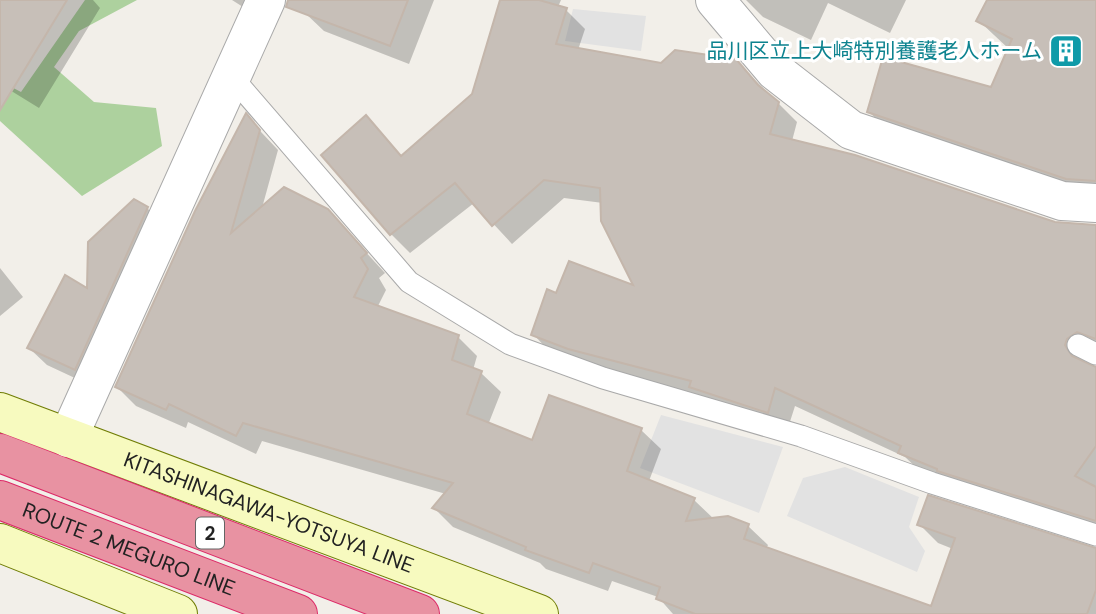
<svg xmlns="http://www.w3.org/2000/svg" width="1096" height="614" font-family="'DM Sans','Noto Sans JP',sans-serif">
<style>
.forest{fill:#add19e}
.parking{fill:#e2e2e2}
.shadow{fill:#0003}
.building{fill:#c7bfb8;stroke:#c4b6ab;stroke-width:2}
.lines{fill:none;stroke-linecap:round;stroke-linejoin:round}
.lane-casing{stroke:#a9a9a9;stroke-width:23}
.street-casing{stroke:#a9a9a9;stroke-width:40}
.secondary-casing{stroke:#707d05;stroke-width:40}
.highway-casing{stroke:#dc2a67;stroke-width:40}
.lane{stroke:#fff;stroke-width:21}
.street{stroke:#fff;stroke-width:38}
.secondary{stroke:#f7fabf;stroke-width:38}
.highway{stroke:#e892a2;stroke-width:38}
.labels{text-anchor:middle;stroke-width:6;stroke-linejoin:round;paint-order:stroke}
.shield{fill:#fff;stroke:#646464;stroke-width:2}
.shield-label{font-size:19px;font-weight:bold;fill:#222}
.culture-label{font-size:21px;fill:#0d838f;stroke:#fff;text-anchor:end}
.street-label{font-size:21px;fill:#222;stroke:#fff}
</style>
<rect width="100%" height="100%" fill="#f2efe9"/>
<path class="forest" d="M85,0h52l-58,31 -25,36 40,35 62,6 6,38 -80,50 -82,-75v-40l21,11z"/>
<path class="parking" d="M573,9l73,7 -5,35 -76,-10z
M661,415l122,32 -24,66 -119,-45z
M845,467l74,30 -10,30 16,24 -8,21 -130,-56 16,-38z"/>
<path class="shadow" d="M0,0h93l7,8 -61,100 -39,-24z
M232,0h38l-8,19z
M309,0h125l-25,64 -85,-33 -20,-19z
M502,0h59l-3,7 8,3 19,19 -7,21 82,14 76,-3 61,61 -5,19 263,83 41,2v125l-11,7 -1,6 12,5v164l-176,-62 -15,-14 -110,-51 -8,25 -235,-77 -19,-20 24,-39 80,-6 -34,-86 -39,-5 -52,46 -38,-41 -64,50 -19,-19 -25,-116 37,39 70,-62z
M746,0h160l-16,33 -62,-30 -17,37 -48,-23z
M989,0h107v205l-200,-67 -27,-26 122,-23 18,-40 -30,-28z
M246,116l32,34 -16,58 65,2 58,63 -6,5 7,12 -9,18 81,29 19,19 -4,14 8,3 20,19 -13,33 45,17 17,-45 91,33 20,19 -12,32 45,19 21,20 13,-2 20,8 20,19 -2,4 167,60 20,-60 -15,-6 -19,-19 177,25v65h-423l-15,-17 -46,-16 -4,10 -62,-22 -6,-6 -87,-36 -19,-19 12,-14 -184,-53 -6,13 -68,-32 -2,6 -50,-22 -19,-19z
M134,201l13,7 18,18 -73,160 -45,-21 -18,-17 59,-57z
M0,268l23,29 -23,19z"/>
<path class="building" d="M0,0h67l-67,110z
M288,0h120l-18,46 -104,-39z
M500,0h39l28,8 -11,36 105,19 14,-13 61,9 22,26 21,17 -9,32 85,21 200,67 41,3v114l-19,-7 -10,7 -2,6 7,11 24,11v79l-21,30 21,11v34l-159,-50v-2l-39,-16 3,-7 -126,-58 -7,25 -79,-26 2,-6 -123,-32 -37,-14 16,-46 9,4 13,-32 64,24 -32,-64 -1,-33 -56,-8 -52,46 -37,-43 -65,52 -69,-80 45,-40 35,41 71,-62z
M987,0h109v181l-30,-2 -199,-67 16,-55 108,30 21,-48 -36,-18z
M246,113l14,17 -29,103 53,-46 44,22 39,44 -6,5 7,11 -14,28 105,38 -7,25 30,11 -15,43 65,26 17,-45 93,33 -15,43 68,27 -9,23 42,-5 21,8 -5,15 187,67 24,-68 -38,-13 11,-30 168,53v42l-9,24h-392l-39,-15 4,-12 -67,-24 -4,10 -64,-23 1,-3 -94,-39 21,-25 -210,-60 -7,13 -67,-32 -3,6 -51,-23 80,-176z
M134,199l14,8 -73,163 -48,-22 38,-73 22,13 1,-46z"/>
<g class="lines">
<g class="lane-casing">
<path id="lane" d="M232,77l177,205 101,62 93,34 198,58 131,47 164,52
M1078,345l18,9"/>
</g>
<g class="street-casing">
<path id="street" d="M715,0l60,71 76,59 211,71 34,2
M68,438l198,-438"/>
</g>
<g class="secondary-casing">
<g id="secondary">
<path id="s1" d="M0,412l539,202"/>
<path d="M0,543l178,71"/>
</g>
</g>
<g class="highway-casing">
<g id="highway">
<path d="M0,453l420,161"/>
<path id="s2" d="M0,500l298,114"/>
</g>
</g>
<use href="#lane" class="lane"/>
<use href="#street" class="street"/>
<use href="#secondary" class="secondary"/>
<use href="#highway" class="highway"/>
</g>
<defs>
<g id="building-square" transform="scale(1.75)"><rect x="-9" y="-9" width="18" height="18" rx="4" fill="#0f9aa8" stroke="#fff"/><path d="M-4-6H4V6H1V3H-1V6H-4ZM-2.5-4.3h1.7v1.8h-1.7ZM.8-4.3h1.7v1.8H.8ZM-2.5-1h1.7V.8h-1.7ZM.8-1h1.7V.8H.8Z" fill="#fff"/></g>
</defs>
<g fill-rule="evenodd">
<use href="#building-square" x="1066" y="51"/>
</g>
<g class="labels">
<rect class="shield" x="196" y="517.5" width="28" height="31" rx="5"/>
<g class="shield-label">
<text x="210" y="540">2</text>
</g>
<g class="culture-label">
<text x="1042" y="58">品川区立上大崎特別養護老人ホーム</text>
</g>
<g class="street-label">
<text dy="7" stroke="none"><textPath href="#s1" startOffset="287">KITASHINAGAWA-YOTSUYA LINE</textPath></text>
<text dy="7" stroke="none"><textPath href="#s2" startOffset="138">ROUTE 2 MEGURO LINE</textPath></text>
</g>
</g>
</svg>
